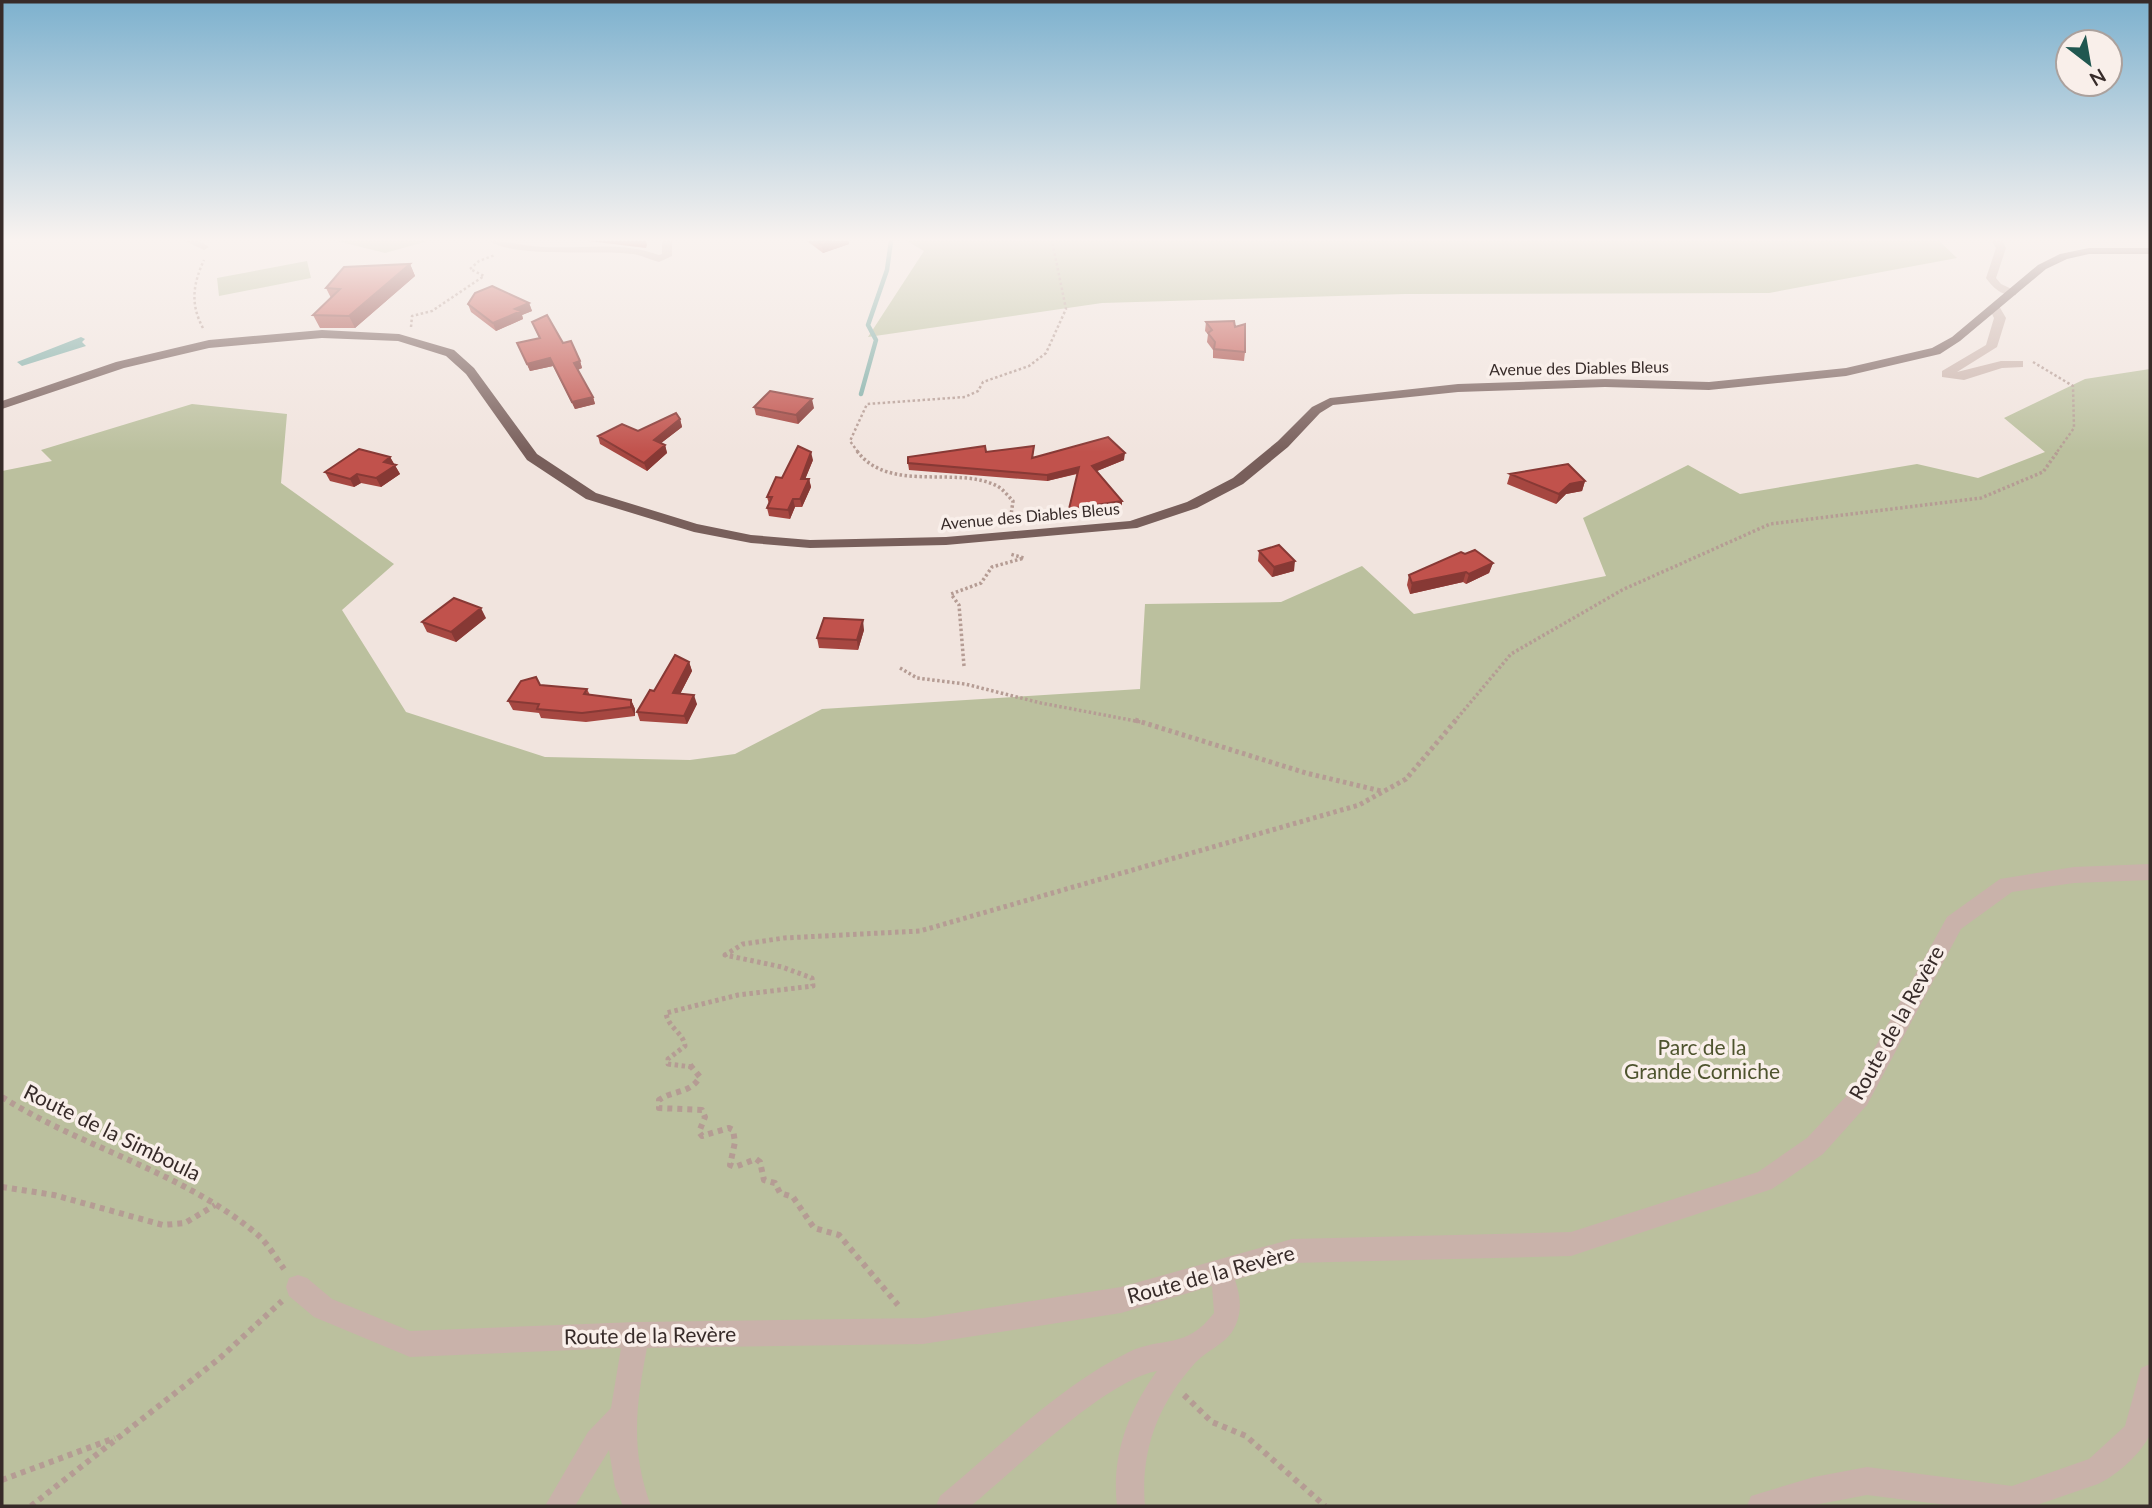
<svg xmlns="http://www.w3.org/2000/svg" width="2152" height="1508" font-family="Lato,sans-serif">
<style>
.green{fill:#bbc09e}
.water{fill:#7eada6}
.lines{fill:none;stroke-linecap:round;stroke-linejoin:round}
.stream{stroke:#7eada6;stroke-width:4.5}
.path-far3{stroke:#b59c94;stroke-width:2.5;stroke-dasharray:2.5 2.5;stroke-linecap:butt}
.path-far2{stroke:#b59c94;stroke-width:3.5;stroke-dasharray:2.5 2.5;stroke-linecap:butt}
.path-far1{stroke:#b59c94;stroke-width:5;stroke-dasharray:3.5 3.5;stroke-linecap:butt}
.path{stroke:#b59c94;stroke-width:6;stroke-dasharray:5 5;stroke-linecap:butt}
.minor{fill:#c9b2aa;fill-rule:evenodd}
.major{fill:#785f5b;fill-rule:evenodd}
.wall{fill:#a64741}
.shaded-wall{fill:#873935}
.building{fill:#c1524c;stroke:#873935;stroke-width:2}
.labels{text-anchor:middle;stroke-width:7;stroke-linejoin:round;paint-order:stroke}
.far-street-label{font-size:16px;fill:#372b29;stroke:#f9efea}
.near-street-label{font-size:21px;fill:#372b29;stroke:#f9efea}
.near-park-label{font-size:21px;fill:#4e542e;stroke:#f9efea}
</style>
<rect width="100%" height="100%" fill="#f1e4de"/>
<path class="green" d="M337,241h91l-43,12z
M907,241h1032l18,17 -188,35 -364,1 -303,9 -234,34 56,-86z
M307,261l4,17 -92,18 -2,-18z
M2150,369v1137h-2148v-1035l50,-10 -11,-11 151,-46 95,10 -6,69 113,81 -52,46 64,102 139,45 145,3 45,-6 87,-45 318,-20 5,-85 136,-2 81,-36 52,48 192,-38 -23,-58 105,-53 52,29 177,-30 61,14 67,-26 -41,-34 81,-39z"/>
<path class="water" d="M81,337l4,2 -3,3 4,4 -64,20 -5,-4z"/>
<g class="lines">
<path class="stream" d="M861,394l15,-54 -8,-15 19,-55 4,-29"/>
<path class="path-far3" d="M411,327l1,-11 20,-5 52,-35 -14,-7 9,-8 16,-6
M203,328c-13,-24 -10,-44 1,-68
M2033,362l40,24 1,42 -17,24
M858,452l-8,-11 17,-37 98,-7 13,-6 5,-9 46,-16 17,-13 20,-44 -14,-68"/>
<path class="path-far2" d="M857,451c32,43 100,14 140,35 6,3 11,10 16,15l-3,21
M964,666l-5,-61 -8,-11 30,-11 11,-16 32,-9 -14,-4
M900,668l17,10 48,6 76,19 100,19
M1454,722l57,-68 111,-64 148,-66 211,-26 62,-26 15,-21"/>
<path class="path-far1" d="M1135,720l171,53 75,18
M692,1067l-24,-3v-5l17,-13c-2,-14 -17,-18 -19,-33l72,-18 75,-9 -1,-8 -30,-11 -57,-12 18,-11 41,-6 136,-7 439,-126 47,-26 50,-59"/>
<path class="path" d="M690,1065l10,12c-10,17 -27,13 -41,23v8l43,2 3,7 -6,15 3,4 27,-8 4,2 2,12 -5,23 5,2 21,-8 4,3 4,18 11,3 5,10 13,4 21,31 25,7 59,70
M2,1097c82,52 180,74 256,138 10,9 18,23 26,34
M2,1187l52,8 109,30 22,-2 30,-18
M1184,1395l28,27 34,14 79,70
M2,1480l113,-42
M31,1506l189,-148 62,-57"/>
<path class="minor" d="M185,241h14l10,6 -5,3z
M489,241c19,0 36,5 55,6 39,2 77,-6 115,8l3,-1v-13h10v15l-13,6c-9,-2 -17,-7 -26,-8 -37,-5 -115,5 -144,-13z
M1992,241h10l4,7 -10,30 5,6 15,7v4c-13,2 -23,-7 -30,-17l10,-30z
M1991,306h8l7,12 -9,29 -40,25 44,-11h22v6l-21,1 -38,12 -22,-3v-6l44,-26 8,-27 -5,-10z
M2150,864v16l-76,3 -62,9 -51,37 -94,176 -44,49 -51,35 -201,67 -279,7 -57,17c6,18 8,34 -3,52 -9,13 -26,19 -37,31 -37,41 -55,88 -50,143h-28c-6,-49 11,-95 40,-135 -53,10 -142,99 -186,135h-35l4,-10c57,-47 122,-112 189,-144 33,-16 57,-2 85,-39l-2,-27 -91,27 -198,31 -276,4c-11,57 -17,102 4,158h-28l-8,-19 -6,-37 -34,56h-30l43,-74 23,-24 10,-60 -211,9 -96,-40 -25,-21 -3,-9 3,-9 9,-3 9,3 25,21 78,32 226,-9 287,-4 198,-31 171,-48 279,-7 187,-60 49,-34 44,-47 96,-174 53,-38 74,-12z
M2150,1364v70c-7,18 -34,42 -52,50l-64,22h-80l-87,-11 -58,11h-62l4,-10 63,-19 53,-10 145,19 77,-27 36,-33 16,-58z"/>
<path class="major" d="M2089,248h61v6h-61l-22,5 -21,10 -86,72 -20,13 -94,22 -137,14 -104,-3 -147,5 -125,13 -13,8 -32,34 -45,37 -46,24 -60,20 -191,17 -136,3 -59,-5 -57,-11 -108,-33 -59,-39 -61,-86 -20,-18 -48,-15 -76,-3 -113,10 -85,20 -122,41v-8l114,-39 93,-22 113,-10 77,4 55,16 20,18 63,86 59,39 101,31 54,11 59,5 136,-3 184,-16 57,-19 46,-24 45,-37 34,-34 18,-9 128,-14 147,-5 104,3 137,-14 86,-20 20,-11 86,-72 22,-11z"/>
</g>
<path class="wall" d="M588,241h58l1,4 -1,3z
M807,241h42v3l-26,9z
M410,264l5,12 -60,52h-35l-7,-13 18,-17 -5,-10z
M529,303l3,8 -10,4 1,4 -27,12 -25,-19 -3,-8z
M532,322l31,21 17,18 2,7 -4,2 15,27 2,7 -20,5 -22,-43 -23,5 -13,-28 22,-5z
M1206,322l29,5 10,25 -1,9 -31,-3v-8l-6,-8 1,-8 -3,-3z
M754,407l60,1 -16,16 -42,-9z
M680,419l2,8 -21,16 4,2 2,8 -20,18 -47,-27 -2,-8 40,-5z
M1034,446l-1,11 91,3 -27,11 25,30v7l-53,7 8,-41 -30,7 -138,-11 -1,-7z
M390,457l10,17 -19,13 -20,-4 -7,4 -24,-6 -5,-9z
M813,460l-8,19h4l2,8 -9,20h-7l-5,12 -21,-3 -2,-8 2,-4 -2,-7 15,-19z
M1510,474l75,7 -3,10 -16,3 -10,10 -49,-20z
M1259,551l35,20 -22,6 -14,-16z
M1465,554l28,9 -4,10 -23,11 -3,-2 -53,12 -3,-9 2,-10z
M486,618l-30,24 -29,-10 -5,-10z
M864,630l-6,20 -39,-2 -2,-10z
M689,662l3,9 -12,23 17,10 -10,20 -47,-3 -3,-9 17,-21z
M540,685l47,4 3,6 41,5 4,9v7l-49,6 -45,-4 -2,-5 -26,-3 -5,-9z"/>
<path class="shaded-wall" d="M832,241h17v3l-26,9 -1,-8z
M410,264l5,12 -60,52 -6,-12z
M529,303l3,8 -10,4 1,4 -27,12 -3,-8 22,-14z
M550,358l3,8 -23,5 -3,-7z
M580,361l2,7 -6,2 -2,-7z
M593,397l2,7 -20,5 -3,-7z
M812,399l2,9 -16,16 -2,-9z
M680,419l2,8 -26,20 -2,-7z
M665,445l2,8 -20,18 -3,-8z
M811,452l2,8 -11,27 -1,-8z
M1125,453l-1,7 -32,13v-7z
M390,457l10,17 -19,13 -5,-9 8,-16z
M1079,467v6l-32,8v-6z
M357,474l4,9 -7,4 -4,-8z
M809,479l2,8 -9,20 -2,-8z
M1585,481l-3,10 -16,3 -10,10 3,-10 11,-10z
M793,499l2,8 -5,12 -2,-9z
M1122,501v7l-53,7v-6z
M1295,561l-1,10 -22,6 2,-10z
M1493,563l-4,10 -23,11 3,-10z
M1466,572l-3,10 -53,12 2,-11z
M481,608l5,10 -30,24 -5,-10z
M863,620l1,10 -6,20 -1,-10z
M689,662l3,9 -16,31 -3,-9z
M694,695l3,9 -10,20 -3,-8z
M631,700l4,9v7l-4,-9z"/>
<path class="building" d="M817,241h15l-10,4z
M410,264l-61,52 -36,-1 27,-26 -14,-1 18,-21z
M492,286l37,17 -14,6 6,2 -28,12 -25,-19 7,-11z
M547,315l16,28 8,-2 9,20 -6,2 19,34 -21,5 -22,-44 -23,6 -10,-21 23,-5 -8,-16z
M1234,321l1,6 10,-3v28l-31,-3 1,-7 -7,-9 4,-3 -6,-8z
M770,391l42,8 -16,16 -42,-8z
M676,413l4,6 -26,21 11,5 -21,18 -46,-27 24,-12 16,7z
M1108,437l17,16 -33,13 30,35 -53,8 10,-42 -32,8 -139,-12v-6l77,-11 1,6 48,-6 -2,12z
M798,446l13,6 -10,27h8l-9,20h-7l-5,11 -21,-2 5,-11h-5l9,-20 6,1z
M359,449l31,8 -6,5 12,3 -20,13 -19,-4 -7,5 -25,-7z
M1568,464l17,17 -15,3 -11,10 -49,-20z
M1279,545l16,16 -21,6 -15,-16z
M1475,550l18,13 -24,11 -3,-2 -54,11 -3,-8 52,-23 4,2z
M454,598l27,10 -30,24 -29,-10z
M824,618l39,2 -6,20 -40,-2z
M675,655l14,7 -16,31 21,2 -10,21 -47,-4 13,-22 4,1z
M536,677l4,8 47,4 -3,5 47,6v7l-49,6 -45,-4 2,-5 -31,-3 13,-20z"/>
<linearGradient id="sky" x2="0" y2="1"><stop stop-color="#7db1ce"/><stop offset="0.53" stop-color="#f9f3f0"/><stop offset="1" stop-color="#f9f3f0" stop-opacity="0"/></linearGradient>
<rect width="2152" height="452" fill="url(#sky)"/>
<g class="labels">
<g class="far-street-label">
<text transform="translate(1579 368) rotate(-1)" y="6">Avenue des Diables Bleus</text>
<text transform="translate(1030 516) rotate(-5)" y="6">Avenue des Diables Bleus</text>
</g>
<g class="near-street-label">
<text transform="translate(1897 1023) rotate(-61)" y="7">Route de la Revère</text>
<text transform="translate(112 1133) rotate(26)" y="7">Route de la Simboula</text>
<text transform="translate(1211 1275) rotate(-15)" y="7">Route de la Revère</text>
<text transform="translate(650 1336) rotate(-1)" y="7">Route de la Revère</text>
</g>
<g class="near-park-label">
<text x="1702" y="1055">Parc de la<tspan x="1702" dy="24">Grande Corniche</tspan></text>
</g>
</g>
<rect width="2152" height="1508" fill="none" stroke="#372b29" stroke-width="7"/>
<g transform="translate(2089 63) rotate(149)"><circle r="33" fill="#f9efea" stroke="#aba19d" stroke-width="2"/>
<path d="M0-5L12 26L0 18L-12 26Z" fill="#205750"/>
<text y="-10" font-size="19" font-weight="bold" text-anchor="middle" fill="#372b29">N</text>
</g>
</svg>
